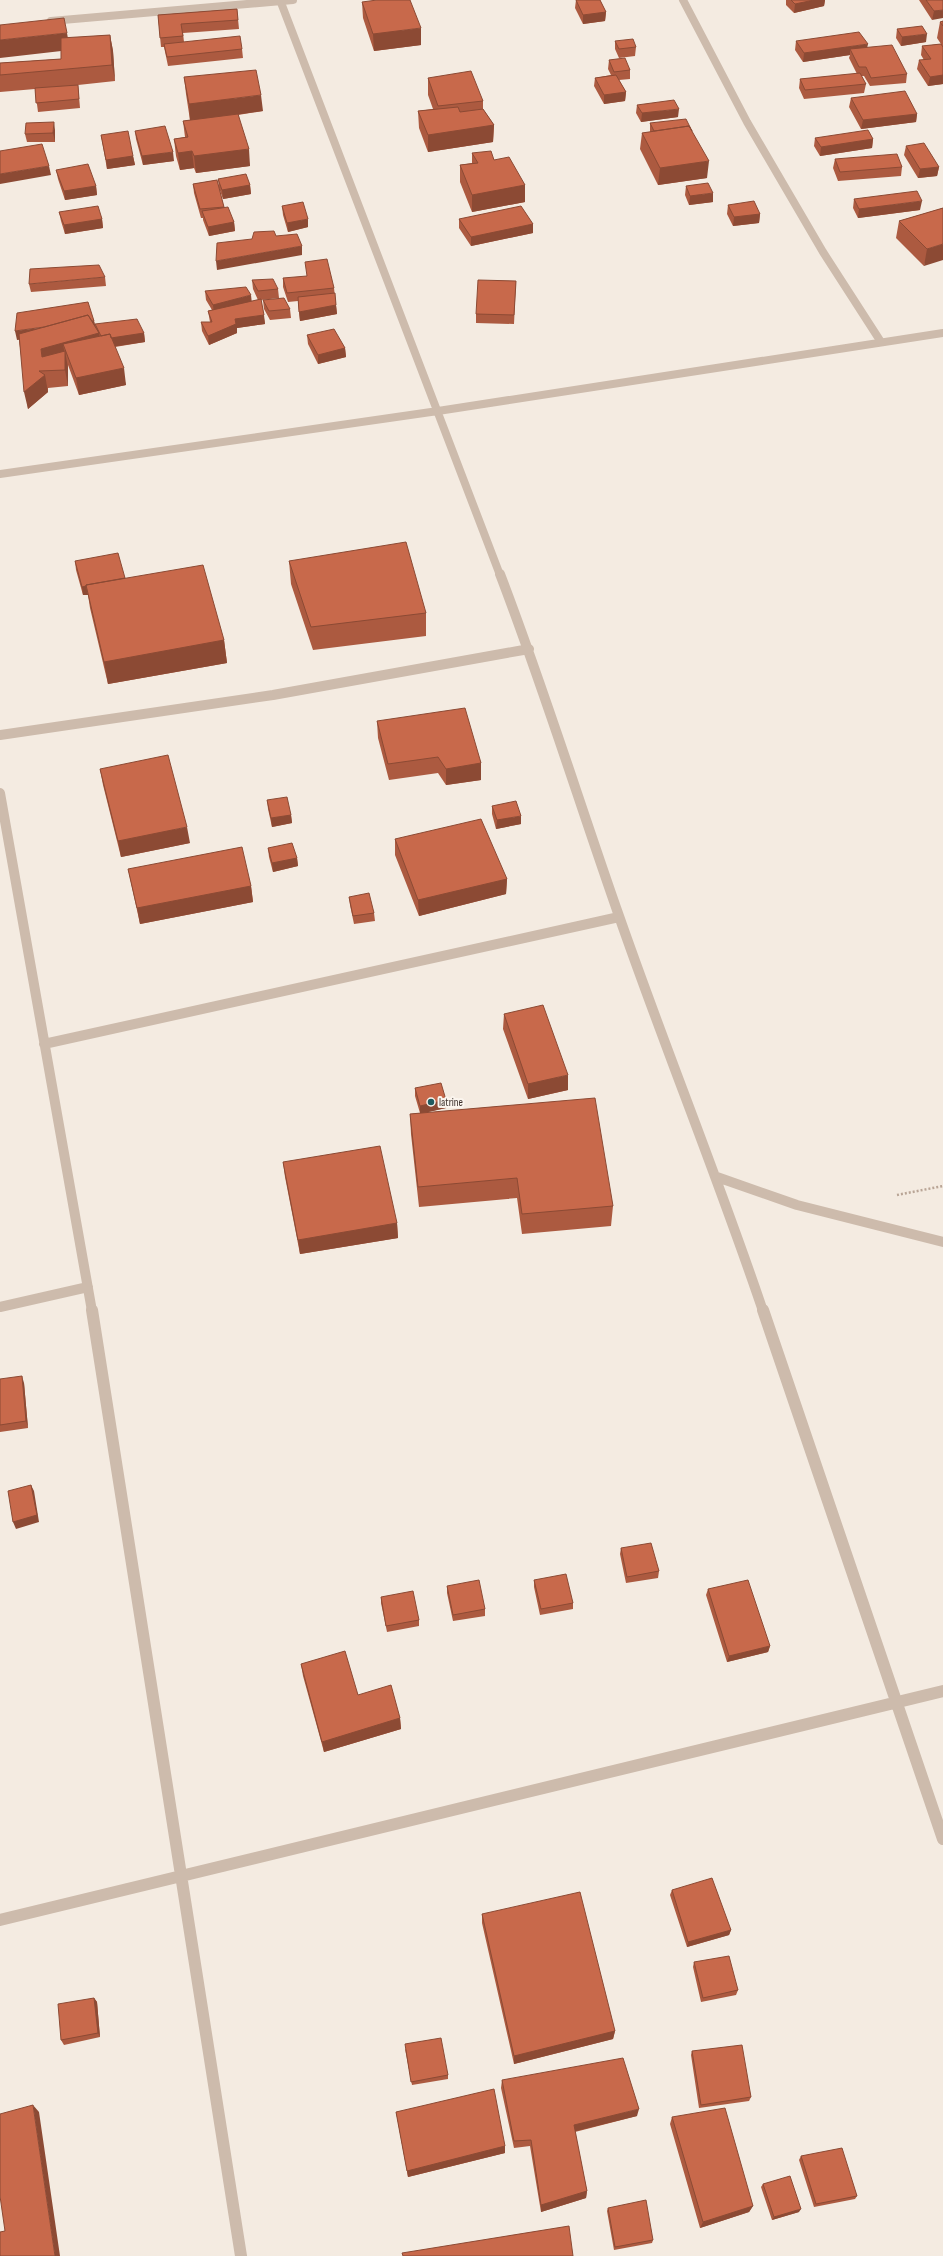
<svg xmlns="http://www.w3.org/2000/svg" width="943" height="2256" font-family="'Sofia Sans Condensed',sans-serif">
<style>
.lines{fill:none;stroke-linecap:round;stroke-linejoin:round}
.path{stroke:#b9a596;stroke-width:2.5;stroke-dasharray:2 2;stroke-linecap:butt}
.minor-far2{stroke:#cdbbac;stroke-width:8}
.minor-far1{stroke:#cdbbac;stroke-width:10}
.minor{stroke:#cdbbac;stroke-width:12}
.wall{fill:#ac5a40}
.shaded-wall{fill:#8c4a34}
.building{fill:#c8694b;stroke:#8c4a34}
.poi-dot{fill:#1f5a5e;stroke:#fbf5ee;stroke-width:1.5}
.labels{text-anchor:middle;stroke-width:4;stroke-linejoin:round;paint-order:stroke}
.poi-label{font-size:11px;fill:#3b302b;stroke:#fbf5ee;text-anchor:start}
</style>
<rect width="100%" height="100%" fill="#f4ebe1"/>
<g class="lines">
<path class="path" d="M897,1195l46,-9"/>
<path class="minor-far2" d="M280,0l220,575
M683,0l64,122 76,130 58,90
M51,21l242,-21
M0,474l438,-63 505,-78"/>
<path class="minor-far1" d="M500,574c43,112 79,228 119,342 46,132 99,262 144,395
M0,735l273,-40 256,-46
M0,793l92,518
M44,1044l575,-127
M717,1177l80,28 146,37
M0,1307l88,-20"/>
<path class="minor" d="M92,1310l149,946
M763,1310l180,529
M0,1920l943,-229"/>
</g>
<path class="wall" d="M576,0h24l6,12 -1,9 -22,3 -8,-16z
M786,0h39l-1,6 -30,7 -8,-8z
M919,0h24l-11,20z
M362,2l59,43 -47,6 -11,-33z
M237,9l2,20 -56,4 1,9 58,7 1,9 -75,8 -4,-19h-3l-3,-32z
M943,21v63l-15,2 -11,-17 2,-9h5l-3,-5 1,-9 19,-2 -4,-6 3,-16z
M897,29l29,13 -25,4 -5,-8z
M110,35l3,16 2,30 -37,4 2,23 -42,4 -3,-23 -35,3v-29l61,-4 7,-21z
M615,41l21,6 -1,9 -16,2 -4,-9z
M796,41l71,7 40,26 -1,9 -36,3 -6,-10h-3l5,8 -2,9 -60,6 -5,-11 1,-9 57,-5 -8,-16 1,-3 -47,7 -8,-12z
M609,60l21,10v9l-11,1 7,12 -1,9 -21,3 -10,-18 1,-8 16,-3 -3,-6z
M184,77l79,34 -25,4 12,51 -54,7 -2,-5 -14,2 -4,-14 -2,-17 11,-2 -2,-16 7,-1 -4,-26z
M428,78l55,23v8l11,16 -1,17 -65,10 -9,-24 -1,-17 15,-2 -5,-14z
M851,98l66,16 -1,8 -55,7 -12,-22z
M637,105l41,12 -37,5 -5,-9z
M650,123l42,8 15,47 -49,7 -18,-36 2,-16 8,-1z
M55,130v12h-28l-2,-8z
M135,131l39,30 -31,4 -7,-26z
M101,135l32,21 2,9 -28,4z
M815,138l58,1 -1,9 -52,8 -6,-10z
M906,146l33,21 -2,9 -19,2 -14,-23z
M472,153l22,7 31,25v17l-53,10 -12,-30v-17l12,-2z
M835,159l67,8 -1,9 -63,5 -5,-13z
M56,170l40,16 1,9 -32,5 -7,-21z
M218,179l32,6 1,9 -28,5 -4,-11z
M217,180l7,28 10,14 1,9 -26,5 -6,-16v-2h-2l-7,-25 -1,-9z
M686,186l27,16 -24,3 -4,-10z
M854,199l66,11 -62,8 -5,-10z
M728,205l32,9 -1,9 -26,3 -6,-12z
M282,206l26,21 -20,5 -5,-17z
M943,208l-19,58 -28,-28 3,-17z
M59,212l43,7 1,9 -38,6 -4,-13z
M459,219l74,5v9l-62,13 -12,-18z
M105,277l1,9 -75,6 -2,-8z
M283,278l51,10 3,26 -37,7 -2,-20 -10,1 -5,-15z
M252,280l26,9 1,9 -18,2 4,24 -28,4v5l-28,12 -7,-14 -1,-9h9l-2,-11 4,-1 -6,-10 -1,-9 47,10 6,-1 -5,-11z
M516,281l-2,43 -38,-1v-9z
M263,300l27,9 1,9 -21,2 -6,-11z
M94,321l2,7 -1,-4 49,9 1,9 -30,5 11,38 -47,10 -11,-30v21l-20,2v4l-20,17 -9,-69h-2z
M307,335l38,13 1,9 -28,7 -10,-20z
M75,561l50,17 99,62 3,23 -119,21 -18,-76 -2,-13h-5l-7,-25z
M289,561l137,52v23l-113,14 -22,-66z
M377,721l104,42v17l-35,5 -8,-12 -49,7 -11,-42z
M100,769l90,74 -69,14 -18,-72z
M267,800l24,15 1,8 -20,4 -4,-18z
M492,806l29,18 -25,5 -4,-15z
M395,839l112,40 -1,15 -87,22 -24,-61z
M268,848l29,10 1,8 -25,6 -4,-15z
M128,869l123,17 2,16 -113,22z
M349,897l25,16 1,8 -21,3 -4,-19z
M504,1014l64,76 -40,9 -25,-70z
M415,1088l31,20 -19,4 186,94 -2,20 -89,8 -5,-36 -98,9 -8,-73 -1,-20 10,-1 -5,-17z
M283,1162l114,61 1,15 -98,16 -15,-77z
M0,1379l24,4 4,45 -28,4z
M621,1548l38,23 -1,7 -32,5 -6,-29z
M534,1580l39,23v6l-33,6 -6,-28z
M447,1586l38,23v7l-32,5 -6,-28z
M708,1589l62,57 -2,6 -41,10 -21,-67z
M381,1597l38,23v6l-32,6 -6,-29z
M301,1664l99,54 1,11 -77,23 -21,-76z
M672,1890l59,40 -2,5 -42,12 -17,-52z
M482,1914l133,117 -2,8 -99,25 -32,-141z
M694,1962l44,28 -2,5 -35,7 -8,-35z
M94,1998l3,4 3,35 -36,8 -3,-5z
M405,2049l43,26v4l-36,6z
M692,2051l59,46 -2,4 -50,7 -8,-53z
M502,2080l135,36 -62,16 12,59 -1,7 -45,14 -11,-66 -16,2 -13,-60z
M396,2112l109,34v7l-97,24z
M672,2117l81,89 -4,6 -49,16 -30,-104z
M801,2156l56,40 -2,3 -41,8 -15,-47z
M763,2184l36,28 -27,8 -11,-33z
M608,2208l45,32 -1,3 -38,7 -7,-39z"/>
<path class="shaded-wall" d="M814,0h11l-1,6 -30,7 1,-9z
M943,10v8l-11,2 2,-9z
M606,12l-1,9 -22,3v-9z
M421,28v17l-47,6 -1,-17z
M67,33l3,17 -70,8v-18z
M927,34l-1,8 -25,4 1,-9z
M110,35l3,16 2,30 -3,-16z
M868,44l-2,9 -16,-4v6l-47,7 1,-9z
M943,75v9l-15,2 2,-9z
M626,92l-1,9 -21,3v-9z
M261,95l2,16 -73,10 -1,-17z
M679,109l-1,8 -37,5 1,-9z
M917,114l-1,8 -55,7 2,-9z
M54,122l1,8v12l-2,-9z
M494,125l-1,17 -65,10v-17z
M873,139l-1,9 -52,8 1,-9z
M249,149l1,17 -54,7 -2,-17z
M192,151l2,17 -14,2 -2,-17z
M173,152l1,9 -31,4 -1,-9z
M133,156l2,9 -28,4 -1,-9z
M709,161l-2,17 -49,7 2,-17z
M49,166l2,9 -51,9v-10z
M939,167l-2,9 -19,2 2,-9z
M250,185l1,9 -28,5 -1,-9z
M525,185v17l-53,10v-17z
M96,186l1,9 -32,5 -1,-9z
M713,193v9l-24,3 1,-9z
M922,201l-2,9 -62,8 1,-9z
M760,214l-1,9 -26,3 1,-9z
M102,219l1,9 -38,6 -1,-9z
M308,219v8l-20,5 -1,-9z
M234,222l1,9 -26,5 -1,-9z
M533,224v9l-62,13v-9z
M943,244v16l-19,6 3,-17z
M302,246v9l-85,15 -1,-9z
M251,295l1,9 -38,10 -1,-9z
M336,305l1,9 -37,7 -1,-9z
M264,315l1,9 -28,4v5l-28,12 -1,-9 27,-17z
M94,321l2,9 -79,10 -2,-9z
M99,333l3,17 -39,-6 2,11v-4l3,17v18l-3,-16 -23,-13 -1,-8z
M144,333l1,9 -41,6 -2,-9z
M345,348l1,9 -28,7v-9z
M124,368l2,17 -47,10 -3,-17z
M45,375l3,17 -20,17 -4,-17z
M86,586l2,9h-5l-1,-8z
M224,640l3,23 -119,21 -4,-22z
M481,763v17l-35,5v-16z
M291,815l1,8 -20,4 -1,-9z
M521,816v8l-25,5 1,-9z
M187,827l3,16 -69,14 -3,-16z
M297,858l1,8 -25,6 -1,-9z
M507,879l-1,15 -87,22 -1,-16z
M251,886l2,16 -113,22 -3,-16z
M568,1075v15l-40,9v-15z
M446,1100v8l-26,6v-8z
M397,1223l1,15 -98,16 -2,-14z
M22,1376l2,7 4,45 -2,-7z
M31,1485l3,6 5,31 -23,7 -3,-7z
M770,1646l-2,6 -41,10 2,-6z
M400,1718l1,11 -77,23 -2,-10z
M731,1930l-2,5 -42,12 1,-5z
M94,1998l3,4 3,35 -2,-4z
M615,2031l-2,8 -99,25v-8z
M33,2105l6,7 21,144h-5z
M639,2109l-2,7 -65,16 2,-7z
M505,2146v7l-97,24 -1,-6z
M587,2191l-1,7 -45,14v-7z
M753,2206l-4,6 -49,16 3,-6z
M801,2209l-2,3 -27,8 2,-3z"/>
<path class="building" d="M377,0h33l11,28 -48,6 -11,-32z
M576,0h24l6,12 -23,3z
M791,0h23l-19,4z
M926,0h17v10l-9,1z
M237,9l1,11 -57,4 2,12 -23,2 -2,-23z
M64,18l3,15 -67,7v-15z
M943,21v5l-3,-4z
M922,26l5,8 -25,3 -5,-8z
M859,32l9,12 -64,9 -8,-12z
M110,35l2,30 -112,10v-12l61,-4v-21z
M240,36l2,13 -75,8 -3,-13z
M633,39l3,8 -17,2 -4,-8z
M941,44l2,3v28l-13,2 -11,-17 12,-1 -9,-13z
M892,45l15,29 -36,4 -5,-11h-7l-9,-18z
M625,58l5,12 -16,2 -5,-12z
M256,70l5,25 -72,9 -5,-27z
M471,71l12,30 -45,5 -10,-28z
M860,73l6,11 -61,6 -5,-11z
M616,75l10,17 -22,3 -9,-17z
M78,85l1,14 -43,4 -1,-15z
M905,91l12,23 -54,6 -12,-22z
M674,100l5,9 -37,4 -5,-8z
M458,107l2,5 23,-3 11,16 -66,10 -10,-24z
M238,114l11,35 -55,7 -2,-5 -14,2 -4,-14 14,-2 -5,-16z
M686,119l6,12 -3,-5 -35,5 -4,-8z
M54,122l-1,11 -28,1 1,-11z
M165,126l8,26 -31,4 -7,-25z
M689,126l20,35 -49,7 -18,-35z
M868,130l5,9 -52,8 -6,-9z
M128,131l5,25 -27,4 -5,-25z
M924,143l15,24 -19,2 -14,-23z
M42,144l7,22 -49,8v-23z
M491,151l3,9 15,-3 16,28 -53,10 -12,-30 18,-2 -6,-10z
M897,154l5,13 -62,5 -5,-13z
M88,164l8,22 -32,5 -8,-21z
M246,174l4,11 -28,5 -4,-11z
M217,180l7,27 -24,2 -7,-25z
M708,183l5,10 -23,3 -4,-10z
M917,191l5,10 -63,8 -5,-10z
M754,201l6,13 -26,3 -6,-12z
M303,202l5,17 -21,4 -5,-17z
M98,206l4,13 -38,6 -5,-13z
M521,206l12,18 -62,13 -12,-18z
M228,207l6,15 -26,5 -6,-16z
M943,208v36l-16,5 -28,-28z
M274,231l2,5 21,-2 5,12 -86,15 1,-18 35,-4 2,-7z
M327,259l7,29 -47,5 -4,-15 24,-2 -2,-14z
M99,265l6,12 -76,7 1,-15z
M273,279l5,10 -20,2 -6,-11z
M478,280l38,1 -2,34 -38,-1z
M246,287l5,8 -38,10 -8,-14z
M335,293l1,12 -37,7 -1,-15z
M284,298l6,11 -21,2 -6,-11z
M261,299l3,16 -29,4 1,5 -28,12 -7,-14h11l-4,-11z
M88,302l6,19h-2l-4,-6 -44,12 -29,4 2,-18z
M88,315l11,18 -58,16 1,8 23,-6v19l-26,1 6,4 -21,17 -5,-58z
M137,319l7,14 -33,5 -1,-4 -9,2 -6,-12z
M334,329l11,19 -27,7 -11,-20z
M110,334l14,34 -48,10 -13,-34z
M406,542l20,71 -115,14 -22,-66z
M118,553l7,25 -39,7v1l-4,1 -7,-26z
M203,565l21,75 -120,22 -18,-77z
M465,708l16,55 -35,6 -8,-12 -50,7 -11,-43z
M168,755l19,72 -69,14 -18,-72z
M287,797l4,18 -20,3 -4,-18z
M516,801l5,15 -24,4 -5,-14z
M481,819l26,60 -89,21 -23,-61z
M292,843l5,15 -25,5 -4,-15z
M242,847l9,39 -114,22 -9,-39z
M369,893l5,20 -21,3 -4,-19z
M543,1005l25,70 -40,9 -24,-70z
M441,1083l5,17 -26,6 -5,-18z
M595,1098l18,108 -91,8 -5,-36 -99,9 -8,-73z
M380,1146l17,77 -99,17 -15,-78z
M22,1376l4,45 -26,4v-46z
M31,1485l6,30 -24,7 -5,-31z
M651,1543l8,28 -32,6 -6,-29z
M566,1574l7,29 -32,6 -7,-29z
M479,1580l6,29 -32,6 -6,-29z
M748,1580l22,66 -41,10 -21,-67z
M413,1591l6,29 -33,6 -5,-29z
M345,1651l13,44 33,-10 9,33 -78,24 -21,-78z
M712,1878l19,52 -43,12 -16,-52z
M580,1892l35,139 -101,25 -32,-142z
M729,1956l9,34 -35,8 -9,-36z
M94,1998l4,35 -37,7 -3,-36z
M441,2038l7,37 -37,7 -6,-38z
M742,2045l9,52 -50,8 -9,-54z
M623,2058l16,51 -65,16 13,66 -46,14 -10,-65 -17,1 -12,-61z
M494,2089l11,57 -98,25 -11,-59z
M33,2105l22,151h-55v-24l5,-1 -5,-35v-82z
M725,2108l28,98 -50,16 -31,-105z
M842,2148l15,48 -41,8 -15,-48z
M790,2176l11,33 -27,8 -11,-33z
M646,2200l7,40 -38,7 -7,-39z
M569,2226l4,30h-170l-1,-3z"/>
<circle class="poi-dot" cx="431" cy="1102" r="4"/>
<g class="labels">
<g class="poi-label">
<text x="439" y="1106">latrine</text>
</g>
</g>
</svg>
